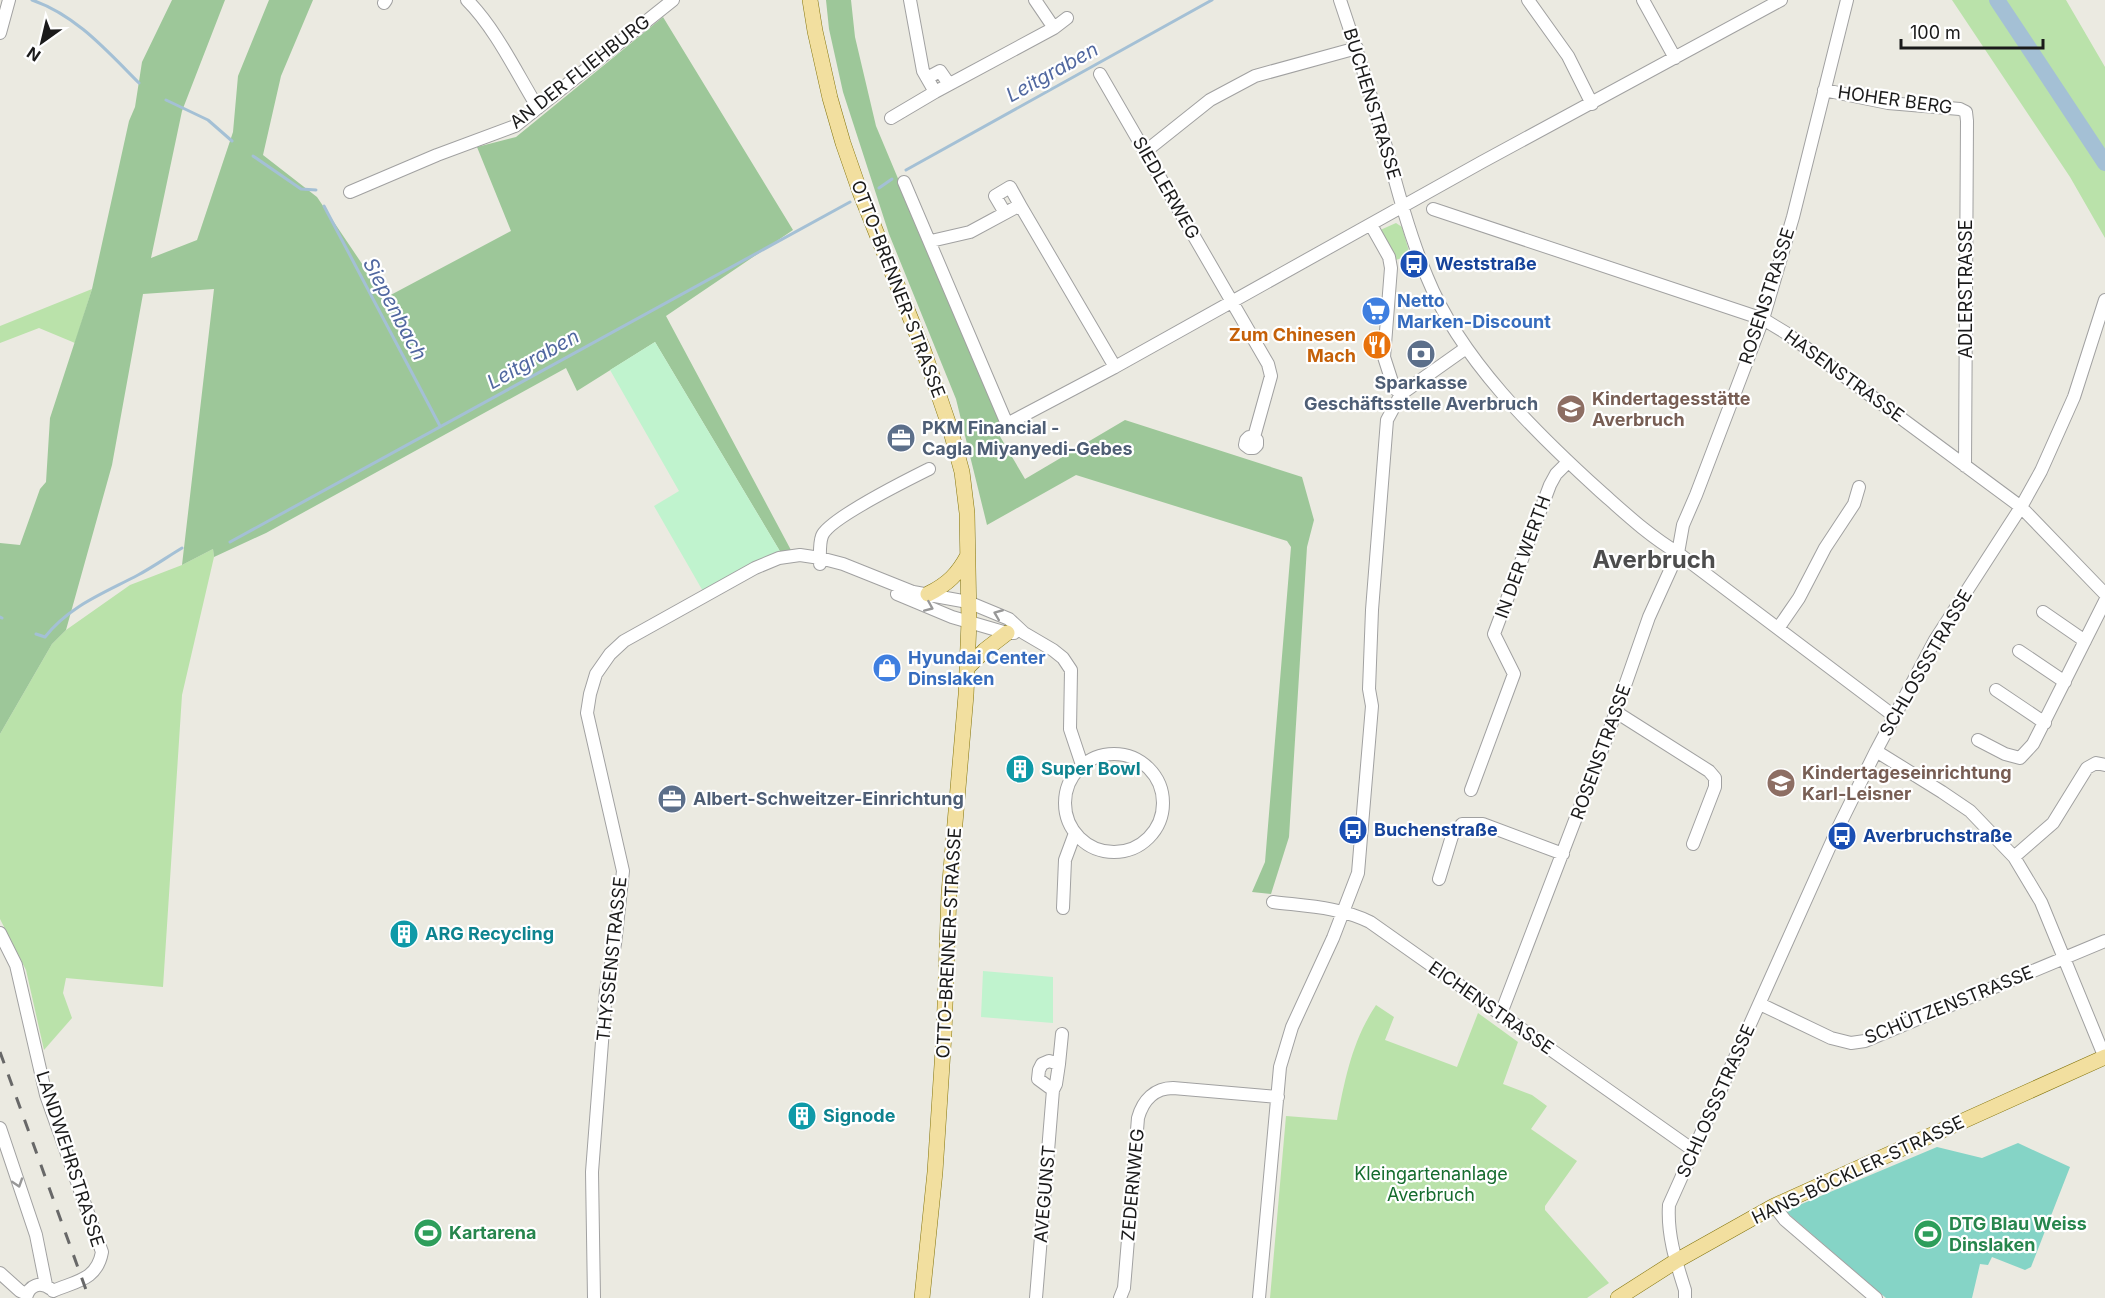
<svg xmlns="http://www.w3.org/2000/svg" width="2105" height="1298" font-family="Inter,sans-serif">
<style>
.grass{fill:#bae2aa}
.forest{fill:#9dc799}
.park{fill:#c0f3ce}
.pitch{fill:#85d4c6}
.lines{fill:none;stroke-linecap:round;stroke-linejoin:round}
.stream{stroke:#a4c0d5;stroke-width:3}
.river{stroke:#a4c0d5;stroke-width:16}
.minor-casing{stroke:#a1a1a1;stroke-width:14}
.major-casing{stroke:#84750d;stroke-width:16}
.minor{stroke:#fff;stroke-width:12}
.major{stroke:#f2df9f;stroke-width:15}
.rail{stroke:#686868;stroke-width:3;stroke-dasharray:12 12;stroke-linecap:butt}
.oneway{stroke:#989898}
.labels{text-anchor:middle;stroke-width:4.5;stroke-linejoin:round;paint-order:stroke}
.street-label{font-size:18px;fill:#1a1a1a;stroke:#fff}
.transit-label{font-size:18px;font-weight:bold;fill:#164399;stroke:#fff;text-anchor:start}
.shop-label{font-size:18px;font-weight:bold;fill:#366cbe;stroke:#fff;text-anchor:start}
.food-label{font-size:18px;font-weight:bold;fill:#c56008;stroke:#fff;text-anchor:end}
.service-label{font-size:18px;font-weight:bold;fill:#4e5e75;stroke:#fff;text-anchor:start}
.education-label{font-size:18px;font-weight:bold;fill:#785e54;stroke:#fff;text-anchor:start}
.culture-label{font-size:18px;font-weight:bold;fill:#0d838f;stroke:#fff;text-anchor:start}
.park-label{font-size:18px;fill:#156c2e;stroke:#fff}
.leisure-label{font-size:18px;font-weight:bold;fill:#27864d;stroke:#fff;text-anchor:start}
.water-label{font-size:20px;font-style:italic;fill:#5168a0;stroke:#fff}
.district-label{font-size:24px;font-weight:bold;fill:#4d4d4d;stroke:#fff}
</style>
<rect width="100%" height="100%" fill="#ebeae1"/>
<path class="grass" d="M1952,0h114l39,67v171l-35,-61z
M1396,223l6,4 8,28 -17,6 -15,-30z
M92,289l-17,54 -36,-15 -39,15v-17z
M213,549l1,8 -32,138 -19,292 -97,-9 -3,15 9,25 -28,32 -18,-80 -26,-51v-185l52,-90 14,-14 64,-45 52,-20z
M1376,1005l18,12 -9,23 72,27 21,-54 40,29 -15,42 29,11 15,11 -16,23 46,32 -32,45v4l64,73 -22,15h-317l16,-182 51,4c8,-41 15,-79 39,-115z"/>
<path class="forest" d="M172,0h53l-43,111 -31,147 46,-18 36,-108 5,-56 31,-76h44l-32,76 -18,79 54,42 68,101 126,-67 -34,-84 39,-10 147,-120 130,213 -127,86 126,236 -11,1 -126,-211 -78,49 -11,-23 -300,165 -52,24 -1,-8 -31,16 32,-276 -71,5 -31,171 -46,165 -14,14 -52,90v-191l20,2 20,-56 6,-7 4,-64 42,-129 37,-168 6,-14 7,-45z
M826,0h25l4,37 21,89 124,296 -2,11 27,46 100,-59 177,57 12,43 -7,27 -18,290 -18,57 -19,-2 13,-30 26,-315 -4,-6 -211,-66 -89,50 -31,-126 -67,-165 -46,-142 -14,-63z"/>
<path class="park" d="M655,342l126,211 -77,40 -50,-87 25,-15 -69,-121z
M983,971l70,6v46l-72,-6z"/>
<path class="pitch" d="M2018,1143l52,24 -39,100 -6,3 -33,-13 -4,8 -8,-1 -8,34h-86l-101,-87 152,-64 45,11z"/>
<g class="lines">
<path class="stream" d="M32,0c44,15 75,51 107,83
M166,100l42,20 24,21
M253,156l48,33 15,1
M906,170l306,-170
M879,188l13,-9
M324,206l116,220
M230,542l620,-340
M0,617l2,1
M36,634l9,3c24,-31 59,-44 93,-62 15,-8 29,-18 44,-27"/>
<path class="river" d="M1997,0l108,163"/>
<g class="minor-casing">
<path id="minor" d="M467,0c29,29 50,74 71,108
M910,0l13,71 12,21 119,-64 13,-10
M1035,0l19,28
M1340,0c16,47 31,95 45,143 12,45 24,91 42,134 33,82 109,156 173,214 26,23 48,44 78,62l216,163
M1528,0l40,56 24,48
M1643,0l32,58
M384,3l2,-3
M0,33l9,-33
M1100,74l168,290 3,12 -17,61 3,3v5l-3,3h-5l-4,-3 1,-5 3,-3h5
M927,78l13,-7 9,13
M1824,90l64,13 72,6 6,3 1,9 -2,345
M891,118l44,-26
M1146,151l64,-51 45,-24 102,-28
M904,182l103,242 108,-57 367,-205 299,-162
M350,192l87,-37 78,-29 158,-126
M1433,209l330,110 23,14 235,174 84,87
M1005,213l-10,-17 15,-9 10,18
M1371,225l18,32 2,11 -7,89 10,31 7,6
M931,241l39,-9 50,-27 95,162
M820,564c0,-8 -1,-20 2,-28 6,-17 87,-57 107,-67
M897,594l55,23 55,16h7
M2043,612l42,29
M1779,627l20,-29 26,-50 29,-44 5,-17
M2019,651l46,31
M1996,690l49,33
M1616,712l93,59 6,7v9l-22,57
M1978,740l27,14 15,4 13,-14 72,-143
M1876,751l66,41 28,19 44,46 27,45 64,156
M1065 803a49 49 0 1 1 98 0a49 49 0 1 1-98 0Z
M1471,790l43,-116 -20,-40 56,-149 6,-11 12,-12
M2014,857l39,-34 34,-55 9,-5 9,2
M1439,879l13,-43 10,-12h21l80,30
M1273,902c32,4 68,5 97,20l323,228
M1063,908l2,-48 10,-27
M0,933l16,32 30,130 56,157c-5,28 -26,29 -49,39
M1760,1004l71,34 20,5 14,-2 240,-100
M1500,1016l108,-282 41,-117 29,-64 5,-28 13,-30 67,-176 30,-102 54,-217
M1059,1064l3,-30
M0,1128l36,107 10,50
M1774,1206l11,14 91,78
M0,1273l20,18 7,3
M26,1298c3,-13 14,-17 25,-9
M594,1298l-2,-126 14,-182 9,-46 8,-73 -36,-158 3,-19 6,-20 14,-20 14,-13 131,-73 24,-10 21,-3 20,3 23,6 70,28 55,10 41,17 15,14 29,17 10,8 8,12 -1,59 12,36
M1036,1298l17,-208 3,-6 3,-20 -10,-3 -7,3 -3,6 -1,9 15,11
M1120,1298l4,-10 14,-170c5,-18 17,-30 35,-30l105,9
M1259,1298l21,-231 12,-40 41,-89 25,-65 14,-167 -3,-17 3,-79 15,-190 14,-26 65,-46
M1685,1298v-8c-9,-28 -18,-55 -16,-85l169,-377 38,-77 59,-111 86,-133 20,-36 33,-74 31,-97"/>
</g>
<g class="major-casing">
<path id="major" d="M810,0l5,31 15,67 13,45 17,49 64,160 26,76 12,44 5,41 2,108 -3,74 -17,198 -5,141 -9,138 -13,126
M928,594c20,-10 30,-20 40,-39
M967,668l18,-18 22,-17
M1618,1298l58,-37 98,-55 331,-149"/>
</g>
<use href="#minor" class="minor"/>
<use href="#major" class="major"/>
<path class="rail" d="M0,1052l89,246"/>
</g>
<defs><path id="oneway-chevron" d="M-2-3.5L2.5 0L-2 3.5" fill="none" stroke-width="1.6" stroke-linecap="round" stroke-linejoin="round" transform="scale(1.5)"/></defs>
<g class="oneway">
<use href="#oneway-chevron" transform="translate(929 607) rotate(23)"/>
<use href="#oneway-chevron" transform="translate(998 614) rotate(-158)"/>
<use href="#oneway-chevron" transform="translate(18 1183) rotate(72)"/>
</g>
<defs>
<g id="bus-disc" transform="scale(1.5)"><circle r="9.5" fill="#1a4fb4" stroke="#fff"/><path d="M-5-6H5V4H4V6H2V4H-2V6H-4V4H-5ZM-3.5-4V0h7V-4ZM-3.5 1.2v1.5H-2V1.2ZM2 1.2v1.5H3.5V1.2Z" fill="#fff"/></g>
<g id="supermarket-disc" transform="scale(1.5)"><circle r="9.5" fill="#3f7fe0" stroke="#fff"/><path d="M-6-5.5h2.5l.6 2H6L4.5 2H-2.5L-4.4-4H-6ZM-1.5 3.2a1.3 1.3 0 1 0 .1 0ZM3 3.2a1.3 1.3 0 1 0 .1 0Z" fill="#fff"/></g>
<g id="restaurant-disc" transform="scale(1.5)"><circle r="9.5" fill="#e8710a" stroke="#fff"/><path d="M-5-6h1v4h1v-4h1v4h1v-4h1v5L-1.5 .5V6h-2V.5L-5-1ZM5-6V6H3V1.5H1.5Q1.5-4 5-6Z" fill="#fff"/></g>
<g id="bank-disc" transform="scale(1.5)"><circle r="9.5" fill="#5c6f8a" stroke="#fff"/><path d="M-6-4H6V4H-6ZM0-2.3a2.3 2.3 0 1 0 0 4.6a2.3 2.3 0 1 0 0-4.6Z" fill="#fff"/></g>
<g id="school-disc" transform="scale(1.5)"><circle r="9.5" fill="#8d6e63" stroke="#fff"/><path d="M0-5L7-2L0 1L-7-2ZM-4 1L0 2.5L4 1V4Q0 6-4 4Z" fill="#fff"/></g>
<g id="office-disc" transform="scale(1.5)"><circle r="9.5" fill="#5c6f8a" stroke="#fff"/><path d="M-6-3h4V-5.5h4V-3h4V5H-6ZM-1-4.5V-3h2v-1.5ZM-6 0V1H6V0Z" fill="#fff"/></g>
<g id="shop-disc" transform="scale(1.5)"><circle r="9.5" fill="#3f7fe0" stroke="#fff"/><path d="M-5-2.5h2.3a2.7 3.5 0 0 1 5.4 0H5L5.5 6h-11ZM-1.5-2.5h3a1.5 2.3 0 0 0-3 0Z" fill="#fff"/></g>
<g id="building-disc" transform="scale(1.5)"><circle r="9.5" fill="#0f9aa8" stroke="#fff"/><path d="M-4-6H4V6H1V3H-1V6H-4ZM-2.5-4.3h1.7v1.8h-1.7ZM.8-4.3h1.7v1.8H.8ZM-2.5-1h1.7V.8h-1.7ZM.8-1h1.7V.8H.8Z" fill="#fff"/></g>
<g id="stadium-disc" transform="scale(1.5)"><circle r="9.5" fill="#2e9e5b" stroke="#fff"/><path d="M0-5a6.5 5 0 1 0 0 10a6.5 5 0 1 0 0-10ZM-3.5-1.8h7v3.6h-7Z" fill="#fff"/></g>
</defs>
<g fill-rule="evenodd">
<use href="#bus-disc" x="1414" y="264"/>
<use href="#supermarket-disc" x="1376" y="311"/>
<use href="#restaurant-disc" x="1377" y="345"/>
<use href="#bank-disc" x="1421" y="354"/>
<use href="#school-disc" x="1571" y="409"/>
<use href="#office-disc" x="901" y="438"/>
<use href="#shop-disc" x="887" y="668"/>
<use href="#building-disc" x="1020" y="769"/>
<use href="#school-disc" x="1781" y="783"/>
<use href="#office-disc" x="672" y="799"/>
<use href="#bus-disc" x="1353" y="830"/>
<use href="#bus-disc" x="1842" y="836"/>
<use href="#building-disc" x="404" y="934"/>
<use href="#building-disc" x="802" y="1116"/>
<use href="#stadium-disc" x="428" y="1233"/>
<use href="#stadium-disc" x="1928" y="1234"/>
</g>
<g class="labels">
<g class="street-label">
<text transform="translate(580 72) rotate(-38)" y="6">AN DER FLIEHBURG</text>
<text transform="translate(1895 100) rotate(8)" y="6">HOHER BERG</text>
<text transform="translate(1372 104) rotate(73)" y="6">BUCHENSTRASSE</text>
<text transform="translate(1166 188) rotate(60)" y="6">SIEDLERWEG</text>
<text transform="translate(898 289) rotate(69)" y="6">OTTO-BRENNER-STRASSE</text>
<text transform="translate(1966 289) rotate(-90)" y="6">ADLERSTRASSE</text>
<text transform="translate(1767 296) rotate(-72)" y="6">ROSENSTRASSE</text>
<text transform="translate(1844 376) rotate(36)" y="6">HASENSTRASSE</text>
<text transform="translate(1523 557) rotate(-70)" y="6">IN DER WERTH</text>
<text transform="translate(1926 663) rotate(-60)" y="6">SCHLOSSSTRASSE</text>
<text transform="translate(1601 752) rotate(-70)" y="6">ROSENSTRASSE</text>
<text transform="translate(949 943) rotate(-87)" y="6">OTTO-BRENNER-STRASSE</text>
<text transform="translate(612 959) rotate(-84)" y="6">THYSSENSTRASSE</text>
<text transform="translate(1949 1005) rotate(-22)" y="6">SCHÜTZENSTRASSE</text>
<text transform="translate(1491 1008) rotate(35)" y="6">EICHENSTRASSE</text>
<text transform="translate(1716 1101) rotate(-66)" y="6">SCHLOSSSTRASSE</text>
<text transform="translate(70 1159) rotate(72)" y="6">LANDWEHRSTRASSE</text>
<text transform="translate(1858 1170) rotate(-25)" y="6">HANS-BÖCKLER-STRASSE</text>
<text transform="translate(1133 1185) rotate(-85)" y="6">ZEDERNWEG</text>
<text transform="translate(1045 1194) rotate(-85)" y="6">AVEGUNST</text>
</g>
<g class="transit-label">
<text x="1435" y="270">Weststraße</text>
<text x="1374" y="836">Buchenstraße</text>
<text x="1863" y="842">Averbruchstraße</text>
</g>
<g class="shop-label">
<text x="1397" y="307">Netto<tspan x="1397" dy="21">Marken-Discount</tspan></text>
<text x="908" y="664">Hyundai Center<tspan x="908" dy="21">Dinslaken</tspan></text>
</g>
<g class="food-label">
<text x="1356" y="341">Zum Chinesen<tspan x="1356" dy="21">Mach</tspan></text>
</g>
<g class="service-label">
<text x="1421" y="389" text-anchor="middle">Sparkasse<tspan x="1421" dy="21">Geschäftsstelle Averbruch</tspan></text>
<text x="922" y="434">PKM Financial -<tspan x="922" dy="21">Cagla Miyanyedi-Gebes</tspan></text>
<text x="693" y="805">Albert-Schweitzer-Einrichtung</text>
</g>
<g class="education-label">
<text x="1592" y="405">Kindertagesstätte<tspan x="1592" dy="21">Averbruch</tspan></text>
<text x="1802" y="779">Kindertageseinrichtung<tspan x="1802" dy="21">Karl-Leisner</tspan></text>
</g>
<g class="culture-label">
<text x="1041" y="775">Super Bowl</text>
<text x="425" y="940">ARG Recycling</text>
<text x="823" y="1122">Signode</text>
</g>
<g class="park-label">
<text x="1431" y="1180">Kleingartenanlage<tspan x="1431" dy="21">Averbruch</tspan></text>
</g>
<g class="leisure-label">
<text x="1949" y="1230">DTG Blau Weiss<tspan x="1949" dy="21">Dinslaken</tspan></text>
<text x="449" y="1239">Kartarena</text>
</g>
<g class="water-label">
<text transform="translate(1052 72) rotate(-29)" y="7">Leitgraben</text>
<text transform="translate(395 309) rotate(62)" y="7">Siepenbach</text>
<text transform="translate(533 359) rotate(-29)" y="7">Leitgraben</text>
</g>
<g class="district-label">
<text x="1654" y="568">Averbruch</text>
</g>
</g>
<g transform="translate(42 42) rotate(214)" stroke="#ffffff" stroke-width="4.5" paint-order="stroke">
<path d="M0-4.5L10 22L0 15L-10 22Z" fill="#1a1a1a"/>
<text y="-9" font-size="16" font-weight="bold" text-anchor="middle" fill="#1a1a1a">N</text>
</g>
<path d="M1901 39v9h142v-9" fill="none" stroke="#1a1a1a" stroke-width="3"/>
<text x="1910" y="39" font-size="18" fill="#1a1a1a" stroke="#ffffff" stroke-width="4.5" paint-order="stroke">100 m</text>
</svg>
